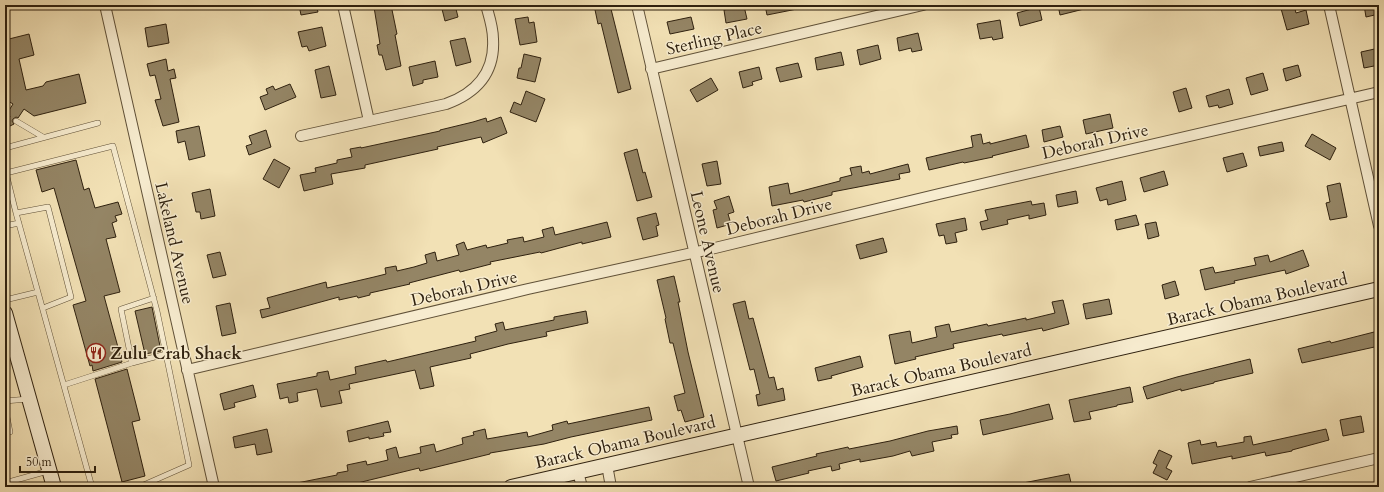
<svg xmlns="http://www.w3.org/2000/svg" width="1384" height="492" font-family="Cardo,serif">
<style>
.building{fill:#948565;stroke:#2f210f}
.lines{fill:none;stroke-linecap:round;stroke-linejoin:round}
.service-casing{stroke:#605138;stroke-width:6}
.minor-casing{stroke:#605138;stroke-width:12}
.secondary-casing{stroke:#2f210f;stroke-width:16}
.service{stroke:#f7eccf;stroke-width:5}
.minor{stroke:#f7eccf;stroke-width:10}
.secondary{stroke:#f7eccf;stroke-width:14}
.labels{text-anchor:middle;stroke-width:3;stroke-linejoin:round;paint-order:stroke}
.street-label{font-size:17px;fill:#2f210f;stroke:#f7eccf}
.poi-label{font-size:17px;font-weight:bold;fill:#2f210f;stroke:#f7eccf;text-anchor:start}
</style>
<rect width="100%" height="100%" fill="#f2e1b5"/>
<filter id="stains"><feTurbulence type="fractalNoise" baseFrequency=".005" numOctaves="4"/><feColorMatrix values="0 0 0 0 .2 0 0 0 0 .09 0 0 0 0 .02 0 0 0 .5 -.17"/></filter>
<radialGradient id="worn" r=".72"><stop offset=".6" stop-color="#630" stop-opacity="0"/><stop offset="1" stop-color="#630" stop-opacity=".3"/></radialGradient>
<path class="building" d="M299,5h17l2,7 -17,3z
M385,5h6l6,29 -2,1 6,31 -15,4 -4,-15h-3l-2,-10 3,-1 -6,-37z
M441,5h14l3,12 -13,4z
M594,5h16l21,84 -13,4 -17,-70 -3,1z
M765,5h31l1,4 -30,6z
M1058,5h30v3l-28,7z
M1280,5h14l2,8 10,-3 3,14 -22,6z
M1364,5h15v9l-13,3z
M744,6l3,13 -21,4 -2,-13z
M1039,7l3,13 -22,6 -3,-13z
M528,17l1,6 5,-1 3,20 -17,3 -5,-26z
M691,17l3,12 -24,5 -3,-12z
M1000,20l3,18 -10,2 -1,-3 -12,2 -3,-15z
M166,24l3,19 -21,4 -3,-19z
M322,27l4,19 -17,5 -2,-5 -5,1 -4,-15z
M918,33l4,17 -10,2 -1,-4 -12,3 -2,-13z
M29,34l5,21 -15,4 7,31 17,-4 3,-4 33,-8 7,29 -52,13 -10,-7 -6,9 -2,-1 -3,2 -1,2 2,3 -4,2 -5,-3v-4l5,-2 -2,-5 5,-8 -8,-5v-59z
M465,38l6,24 -15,4 -6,-25z
M878,45l3,14 -21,6 -3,-15z
M1379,48v17l-15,3 -3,-16z
M841,52l3,13 -27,5 -2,-12z
M524,54l17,4 -6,24 -18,-4 2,-10h2z
M166,59l2,12 6,-2 2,9 -6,1 9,43 -16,4 -8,-26 6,-1 -6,-24 -5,1 -3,-12z
M435,61l3,16 -15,3v3l-10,3 -4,-19z
M798,63l4,14 -22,5 -4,-14z
M1298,65l3,11 -15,5 -3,-12z
M329,66l7,29 -15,3 -6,-28z
M759,67l3,12 -10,3 1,3 -10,3 -4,-16z
M1263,73l5,17 -17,5 -5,-17z
M711,78l7,12 -21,12 -7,-12z
M290,84l6,13 -31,13 -5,-13 8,-3 -2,-5 7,-3 2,4z
M1186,88l6,20 -13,4 -6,-20z
M1229,89l4,15 -14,4 -1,-3 -9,2 -3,-11z
M526,91l19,8 -9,23 -26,-10 4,-10 7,3z
M1110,114l3,14 -27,6 -3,-14z
M501,117l6,16 -24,10 -2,-6 -44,10 1,2 -73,16v3l-34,6 2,10 -29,7 -4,-16 16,-3 -1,-4 22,-5v-3l15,-3 -2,-8 11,-2v1l79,-17v-1l33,-8 13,-4 1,4z
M199,126l6,30 -16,4 -4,-19 -7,2 -2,-12z
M1060,126l3,11 -19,5 -2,-12z
M266,130l5,17 -22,8 -3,-9 6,-2 -3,-8z
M981,134l2,10 7,-2v2l36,-9 3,12 -37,9 1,1 -29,6 -1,-1 -34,8 -3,-12 47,-11 -2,-11z
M1312,134l24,14 -6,12 -25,-14z
M1282,142l2,9 -24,5 -2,-9z
M637,149l6,24 2,-1 7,25 -15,4 -13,-48z
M1243,153l4,13 -20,6 -4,-14z
M274,159l16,9 -11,20 -16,-9z
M76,160l8,30 5,-2 6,20 23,-6 4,12 -7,2 2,5 -5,2 4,14 -10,2 14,53 -16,4 18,66 -29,9 -1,-6 -2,1 -17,-61 13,-4 -32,-113 -12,4 -6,-22z
M717,161l4,23 -14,2 -5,-22z
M908,164l2,8 -11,2 1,5 -68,13v3l-28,7 -1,-2 -31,6 -3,-19 19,-4 2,11 50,-13v-3l12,-3 -2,-7 11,-2 1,7 7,-2 1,3z
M1164,171l4,14 -24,7 -4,-14z
M1122,181l4,19 -18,5 -1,-6 -7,2 -4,-13z
M1340,183l7,34 -17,3 -4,-17 4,-1 -3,-16z
M210,189l5,27 -14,3 -1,-7h-4l-4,-19z
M1076,191l2,12 -20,4 -2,-12z
M729,196l5,16 -6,2 3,10 -14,4 -4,-18 4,-1 -3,-8z
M1031,201l1,4 12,-2 2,12 -17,4v-4l-22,5 1,4 -26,6 -2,-8 8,-2 -3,-10z
M656,213l3,12 -3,1 2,10 -15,4 -6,-22z
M1136,215l3,10 -22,5 -2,-10z
M965,218l2,12 -12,3 2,9 -11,2 -2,-9 -5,1 -3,-12z
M607,222l4,15 -29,7v-2l-41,11 -1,-1 -50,10 1,2 -31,8 -1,-2 -50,13 1,1 -40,9v2l-12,3 -1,-2 -18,4v-3l-77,21 -2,-8 10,-2 -3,-10 59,-16 1,6 47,-11 12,-3 -1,-6 11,-2 1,5 17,-4 13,-4 -2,-8 10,-3 2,9 22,-6 -3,-10 8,-3 3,8 19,-5 1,3 21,-5 -1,-3 16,-3 1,5 20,-5 -2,-7 11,-3 2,8z
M1156,222l3,14 -11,3 -3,-15z
M883,238l4,14 -27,7 -4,-14z
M1303,250l6,16 -23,8 -1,-4 -51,11 1,2 -30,7 -5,-20 13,-3 2,6 16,-3 25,-5 -2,-7 14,-3 2,7z
M220,252l6,23 -13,3 -6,-23z
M674,276l6,26h-2l10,50 16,65 -19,5 -4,-12 -3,1 -4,-15 11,-3 -12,-50h-3l-5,-24 1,-1 -9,-38z
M1175,281l4,14 -14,4 -3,-14z
M1109,299l3,15 -26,5 -3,-15z
M1063,300l6,24 -26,7 -1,-3 -39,8 -1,-2 -49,10 1,4 -39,9 1,2 -21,5 -6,-29 21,-4 2,12 25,-6 -2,-10 14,-3 2,8 36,-8 1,2 38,-8v2l29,-7 -3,-11z
M745,301l4,18 4,-1 16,60 5,-1 3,13 6,-2 2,12 -27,6 -2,-11 4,-1 -6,-25 -4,1 -17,-66z
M230,303l6,30 -14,3 -6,-30z
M152,307l9,44 -16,3 -10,-43z
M586,311l2,12 -42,9 1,4 -39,8 -38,10 1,4 -41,9 4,19 -14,3 -5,-19 -66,14 1,5 -11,2 3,12 -21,4 -4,-18 -20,4 1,8 -9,2 -1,-6 -8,2 -3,-15 40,-8v-3l11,-2 2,9 26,-6 -1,-7 31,-7 1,2 89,-21 -1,-4 22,-6 -2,-7 8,-2 2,8 49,-10v-3z
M1378,331l1,15 -77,17 -4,-14 32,-8 1,2z
M860,356l3,11 -32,9 1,2 -14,3 -3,-13z
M1250,359l3,14 -39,9v1l-33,8v-2l-34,10 -4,-12 34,-10z
M127,369l13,51 -8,2 13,54 -23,6 -27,-103z
M253,385l3,12 -22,6 1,4 -11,3 -4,-16z
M1130,387l3,15 -16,3v1l-28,6 2,7 -17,3 -5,-22z
M1049,404l4,15 -70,16 -3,-15 30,-6z
M649,407l3,13 -81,17 -27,7 -54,9v1l-70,17 -1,-3 -78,19h-44v-4l40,-8v-2l11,-2 -1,-6 19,-4 1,4 21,-5 -2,-10 10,-3 3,11 22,-5 -1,-6 14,-3 2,8 27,-8 -1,-6 12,-3 -1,-3 12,-3 2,10 40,-7 1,5 25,-7 -1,-5 15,-4 1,3z
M1361,416l3,16 -21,4 -3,-16z
M388,421l3,11 -8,1 1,3 -15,3v-2l-20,5 -2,-11z
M957,426l1,8 -7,1 1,3 -20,4 2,9 -22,5 -2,-5 -17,5 -33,6v-3l-21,5 1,5 -8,2 -1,-5 -23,5 1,2 -33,8 -4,-14 45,-11 -1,-2 32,-7 1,2 41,-8 38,-10z
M267,429l5,23 -15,3 -2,-11 -20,4 -2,-11z
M1326,429l3,11 -37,10v1l-26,5 -1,-4 -33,7v-3l-40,8 -4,-21 12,-3 1,5 15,-3 1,5 27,-5v-5l7,-1 2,9z
M1159,450l13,6 -6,12 6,3 -5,9 -14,-7 4,-8 -4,-2z
M1069,474l3,13h-48l-1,-4z"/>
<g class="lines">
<g class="service-casing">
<path id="service" d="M5,115h1
M16,121l27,16
M5,148l93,-25
M16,213l32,-6 23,90 -28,11
M5,226l14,-3
M5,300l33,-8
M132,363l34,-9
M64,385l68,-22 -11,-54 33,-11
M5,401l23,-2
M5,407l5,25
M5,483l43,-12
M92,487l-76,-274 -10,-40 107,-27 44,165 32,154 -50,22"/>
</g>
<g class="minor-casing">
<path id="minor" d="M105,5l109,482
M343,5l26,116
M637,5l112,482
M1329,5l50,221
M651,69l272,-64
M301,136l145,-32c30,-11 49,-31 47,-65 0,-12 -4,-23 -7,-34
M187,370l341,-81 187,-41 224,-54 440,-102
M607,465l4,22
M578,472l4,15
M1250,487l129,-29"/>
</g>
<g class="secondary-casing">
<path id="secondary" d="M5,313l49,174
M511,487l868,-198"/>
</g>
<use href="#service" class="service"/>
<use href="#minor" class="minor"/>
<use href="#secondary" class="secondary"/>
</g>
<defs>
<g id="restaurant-ring" transform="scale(1)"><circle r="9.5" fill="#f7eccf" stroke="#8f2418" stroke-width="1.5"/><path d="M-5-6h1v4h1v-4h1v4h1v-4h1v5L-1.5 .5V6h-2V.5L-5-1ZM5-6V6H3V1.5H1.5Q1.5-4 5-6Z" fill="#8f2418"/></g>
</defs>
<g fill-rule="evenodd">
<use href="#restaurant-ring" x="96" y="353"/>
</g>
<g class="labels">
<g class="street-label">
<text transform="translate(714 38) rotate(-13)" y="6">Sterling Place</text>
<text transform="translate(1095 141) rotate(-13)" y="6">Deborah Drive</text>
<text transform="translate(779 216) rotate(-14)" y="6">Deborah Drive</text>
<text transform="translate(708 242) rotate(77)" y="6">Leone Avenue</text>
<text transform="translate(175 243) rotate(77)" y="6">Lakeland Avenue</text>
<text transform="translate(464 288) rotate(-13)" y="6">Deborah Drive</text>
<text transform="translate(1257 299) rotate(-13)" y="6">Barack Obama Boulevard</text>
<text transform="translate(941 370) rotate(-13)" y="6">Barack Obama Boulevard</text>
<text transform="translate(625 442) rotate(-13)" y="6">Barack Obama Boulevard</text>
</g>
<g class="poi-label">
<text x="110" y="359">Zulu Crab Shack</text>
</g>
</g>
<rect width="1384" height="492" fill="none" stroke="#f2e1b5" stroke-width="20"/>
<rect x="6" y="6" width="1372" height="480" fill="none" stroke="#2f210f" stroke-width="2"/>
<rect x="10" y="10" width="1364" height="472" fill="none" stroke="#2f210f"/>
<path d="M20 466v6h75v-6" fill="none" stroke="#2f210f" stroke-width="2"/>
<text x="26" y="466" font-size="12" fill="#2f210f" stroke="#f7eccf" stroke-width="3" paint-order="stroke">50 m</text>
<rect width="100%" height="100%" filter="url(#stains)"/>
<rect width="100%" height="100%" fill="url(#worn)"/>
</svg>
